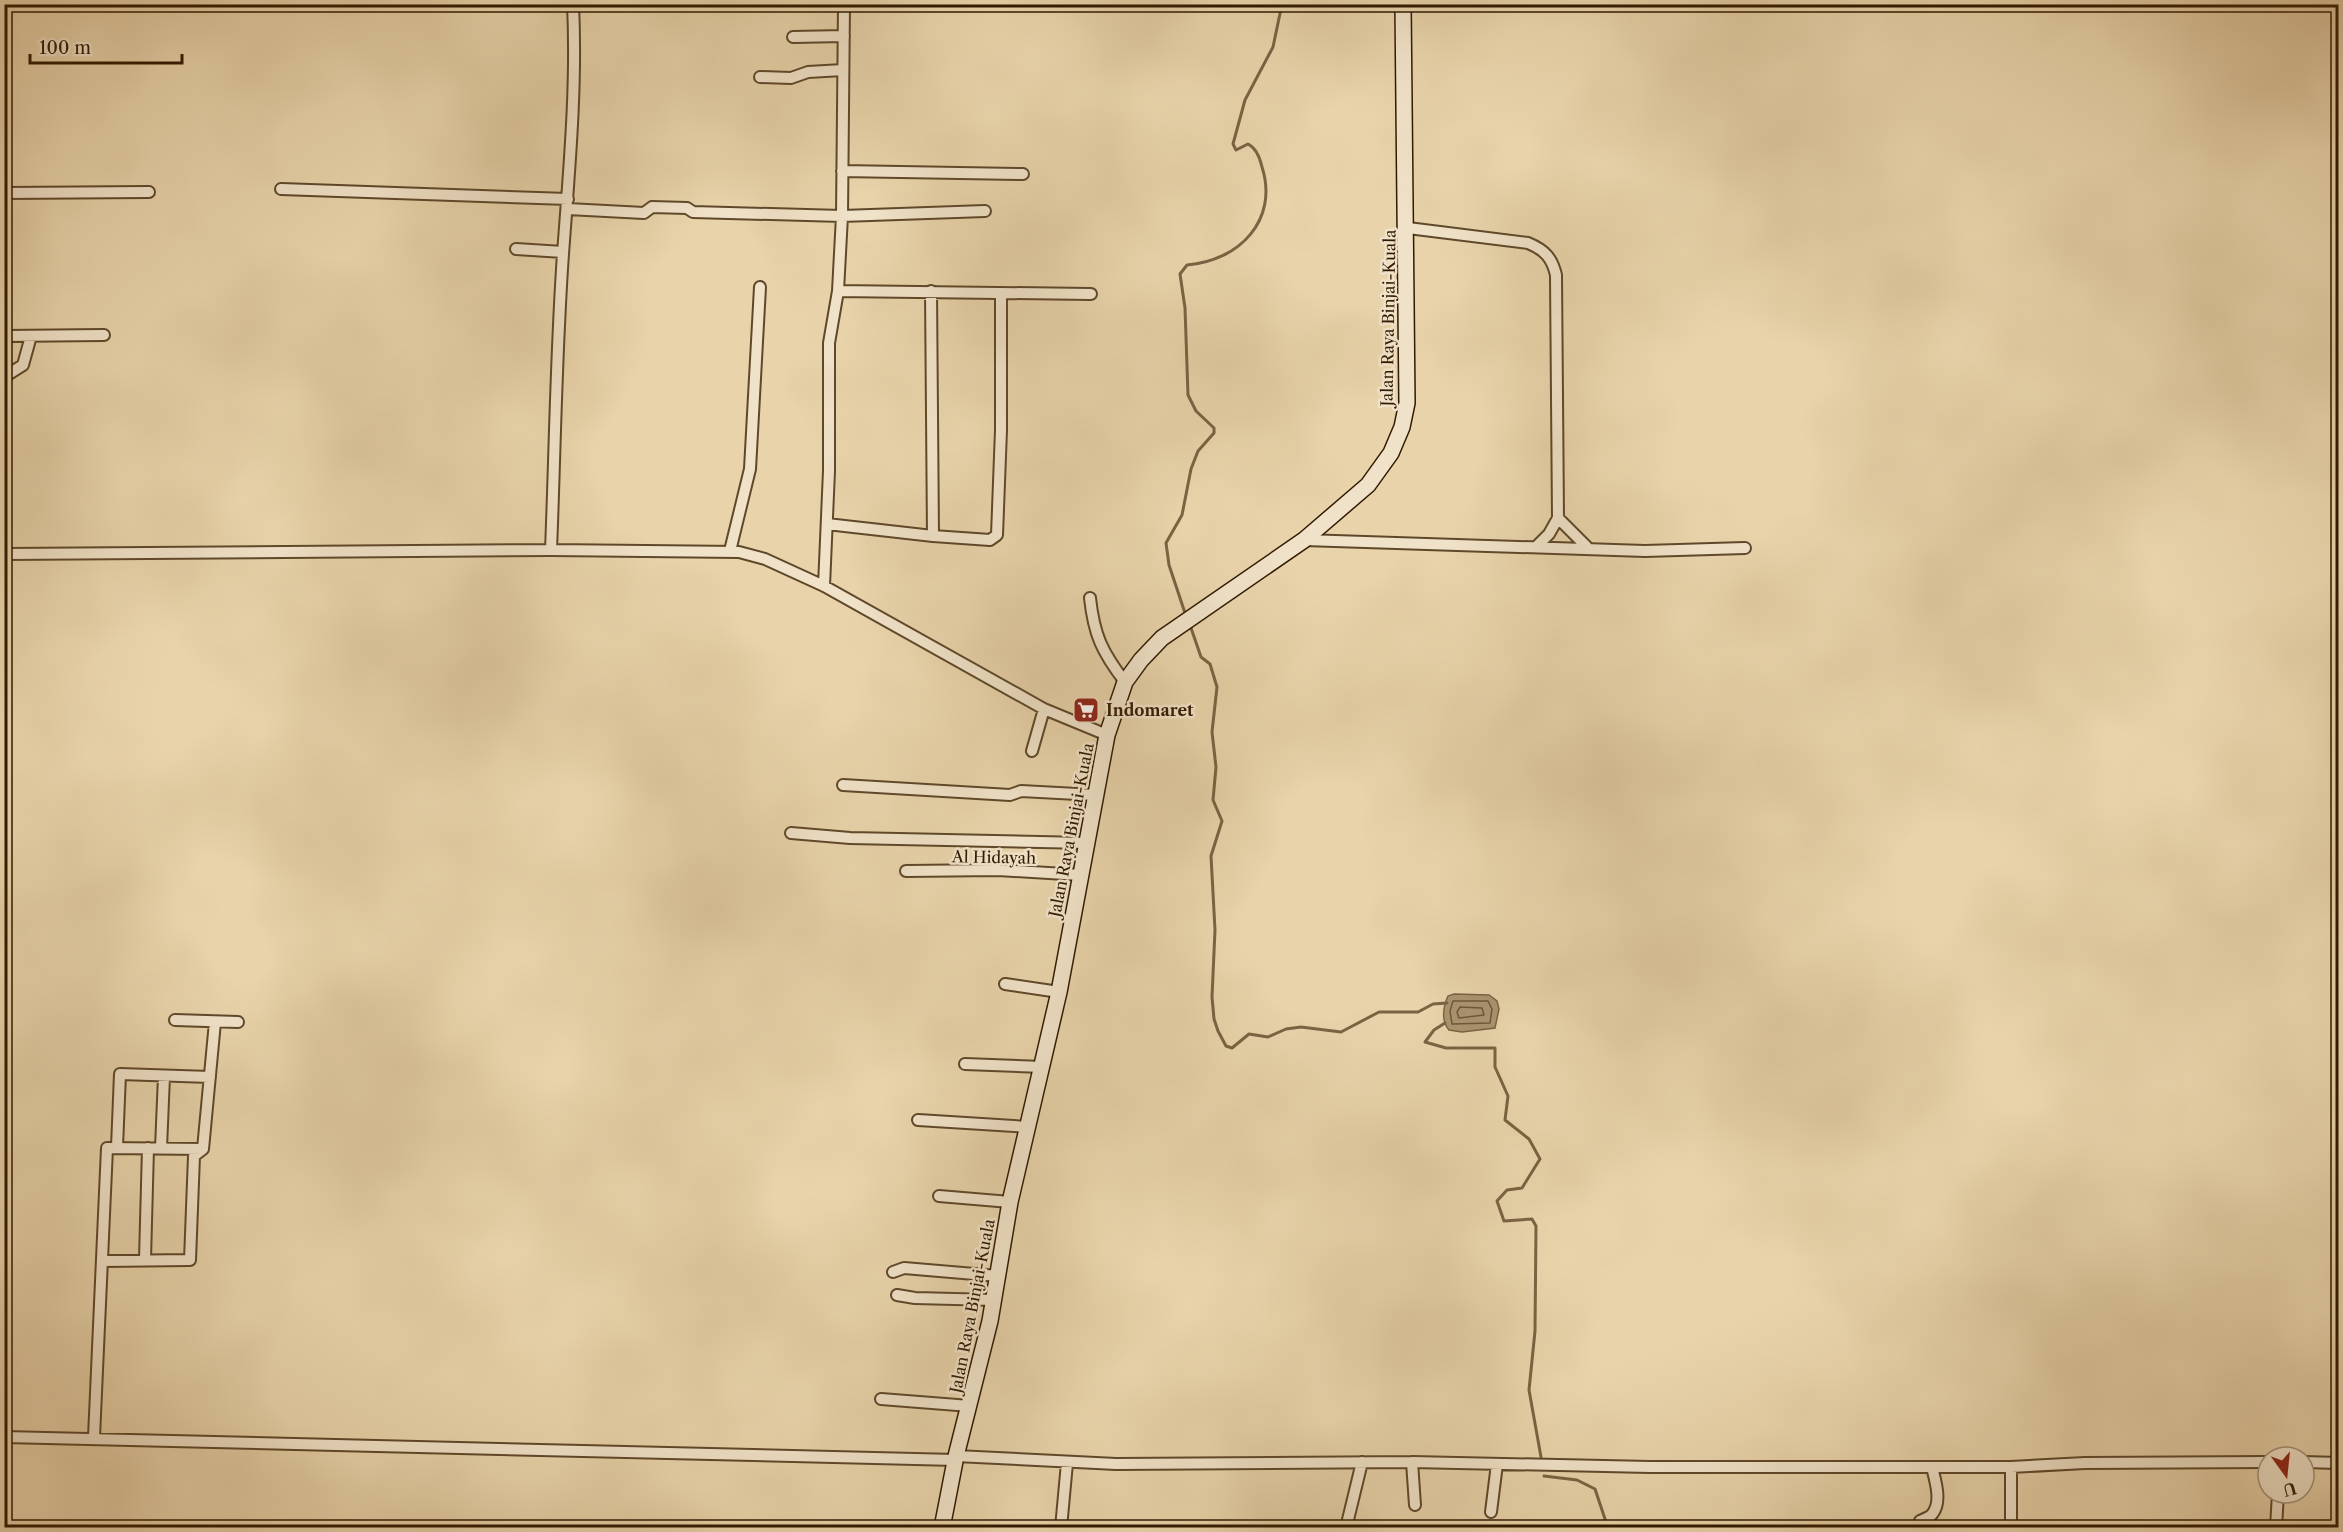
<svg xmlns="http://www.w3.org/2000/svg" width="2343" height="1532" font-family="'Libre Caslon Text',serif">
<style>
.water{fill:#aa9470;stroke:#7a6343;stroke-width:1.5}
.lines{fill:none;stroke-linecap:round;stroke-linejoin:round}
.shore{stroke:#6e5738;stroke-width:1.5}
.stream{stroke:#7a6343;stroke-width:3}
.minor-casing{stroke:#5f482a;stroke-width:14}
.secondary-casing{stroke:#311a00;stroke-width:18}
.minor{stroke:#f0e2c8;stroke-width:10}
.secondary{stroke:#f0e2c8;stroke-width:15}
.labels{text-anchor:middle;stroke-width:5;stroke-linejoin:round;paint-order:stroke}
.street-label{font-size:16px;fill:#311a00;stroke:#f0e2c8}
.poi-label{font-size:16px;font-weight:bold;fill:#311a00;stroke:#f0e2c8;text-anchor:start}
</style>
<rect width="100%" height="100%" fill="#e8d3aa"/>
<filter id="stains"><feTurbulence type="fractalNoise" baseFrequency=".00333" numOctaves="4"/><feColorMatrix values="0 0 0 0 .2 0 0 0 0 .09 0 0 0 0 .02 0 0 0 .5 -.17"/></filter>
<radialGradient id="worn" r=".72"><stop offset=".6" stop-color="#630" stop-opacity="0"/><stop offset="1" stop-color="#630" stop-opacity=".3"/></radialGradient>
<path class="water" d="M1454,994l35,1 8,6 2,8 -4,19 -33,4 -13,-2c-8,-9 -6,-23 -1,-34z"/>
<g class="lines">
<path class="shore" d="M1453,1001h35l4,8 -2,14 -38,1 -2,-13z
M1460,1007l22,1 2,7 -25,3 -2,-6z"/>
<path class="stream" d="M1186,616l-17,-51 -3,-22 16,-28 9,-46 7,-18 16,-18v-5l-18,-17 -8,-16 -3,-87 -5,-34 7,-9c52,-4 92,-45 75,-98 -2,-9 -6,-19 -14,-23l-12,6 -3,-6 12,-44 28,-53 9,-43
M1190,625l11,32 9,7 7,23 -5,45 4,35 -3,33 9,21 -11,35 4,74 -3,67 2,22 4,12 8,15 6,2 17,-14 19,3 18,-8 15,-2 40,5 38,-20h39l15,-8 14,-1
M1445,1023l-11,7 -9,12 21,6h49v19l13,29 -3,24 24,19 11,20 -18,29 -15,2 -10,11 7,20 28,-2 4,7 -1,105 -6,59 12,67
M1544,1476l33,4 18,9 13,39"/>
<g class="minor-casing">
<path id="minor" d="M793,37l51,-1
M760,77l31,1 17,-6 35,-2
M842,171l181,3
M281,189l287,10
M4,193l145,-1
M568,209l76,4 8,-6 35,1 6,4 149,4 143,-5
M1408,228l120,15c17,7 24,15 28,32l2,243 -9,16 -12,12
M516,249l47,3
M838,291l253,3
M4,336l100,-1
M4,377l19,-12 8,-29
M1558,518l29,29
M827,524l106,12 -2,-245
M933,536l57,4 7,-5 4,-105v-136
M1304,540l341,11 100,-3
M551,550c4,-99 5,-197 12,-296 6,-83 14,-166 10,-250
M730,551l20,-82 10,-182
M4,554l547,-4 188,2 26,7 59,27 220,123 63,26
M824,586l5,-115v-128l9,-52 4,-75 2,-212
M1090,598c4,37 12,54 35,84
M1032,751l12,-42
M843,785l167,10 11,-4 75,4
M791,833l59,5 237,5
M906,871l92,-1 83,5
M1005,984l54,8
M175,1020l63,2
M965,1064l78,3
M918,1120l111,7
M117,1147l3,-73 90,3
M161,1148l3,-72
M939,1196l71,6
M145,1259l3,-111
M102,1261l88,-1 4,-104 9,-7 12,-127
M893,1272l11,-4 94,8
M897,1295l18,3 79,2
M881,1399l89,7
M4,1437l952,23
M94,1437l13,-289 96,1
M956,1456l160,8 296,-2 238,5h361l74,-4 183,-1
M1412,1462l3,43
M2304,1462l34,1
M1491,1512l6,-48
M1061,1528l6,-65
M1346,1528l16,-66
M1919,1528l1,-7c4,-2 11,-4 13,-8 9,-12 2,-33 -1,-46
M2011,1528v-61
M2276,1528l2,-35"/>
</g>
<g class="secondary-casing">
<path id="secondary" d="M942,1528l14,-72 34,-135 20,-119 49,-210 48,-257 18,-53 16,-22 21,-22 142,-98 64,-55 23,-32 11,-26 5,-24 -4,-399"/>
</g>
<use href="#minor" class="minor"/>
<use href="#secondary" class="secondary"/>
</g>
<defs>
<g id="supermarket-square" transform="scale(1.35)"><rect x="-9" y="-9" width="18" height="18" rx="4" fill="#8f2418" stroke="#f0e2c8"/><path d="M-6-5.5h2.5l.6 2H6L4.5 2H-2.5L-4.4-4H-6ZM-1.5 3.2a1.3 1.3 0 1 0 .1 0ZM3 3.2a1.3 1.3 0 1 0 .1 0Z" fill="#fff"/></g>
</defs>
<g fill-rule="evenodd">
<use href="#supermarket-square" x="1086" y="710"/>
</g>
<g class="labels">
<g class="street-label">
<text transform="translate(1388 318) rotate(-89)" y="6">Jalan Raya Binjai-Kuala</text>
<text transform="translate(1071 830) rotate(-79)" y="6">Jalan Raya Binjai-Kuala</text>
<text transform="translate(994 857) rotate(1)" y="6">Al Hidayah</text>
<text transform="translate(972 1306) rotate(-79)" y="6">Jalan Raya Binjai-Kuala</text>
</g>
<g class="poi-label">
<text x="1106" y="716">Indomaret</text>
</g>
</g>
<rect width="2343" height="1532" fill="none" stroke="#e8d3aa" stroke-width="24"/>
<rect x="6" y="6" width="2331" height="1520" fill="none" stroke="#311a00" stroke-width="3"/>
<rect x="12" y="12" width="2319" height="1508" fill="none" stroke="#311a00" stroke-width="1.5"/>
<g transform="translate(2286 1475) rotate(165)"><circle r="28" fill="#f0e2c8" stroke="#a49278" stroke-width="1.5"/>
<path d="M0-4.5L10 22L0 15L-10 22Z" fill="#8f2418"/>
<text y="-9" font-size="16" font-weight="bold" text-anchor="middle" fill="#311a00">U</text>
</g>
<path d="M30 54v9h152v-9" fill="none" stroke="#311a00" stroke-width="3"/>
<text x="39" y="54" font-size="18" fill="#311a00" stroke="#f0e2c8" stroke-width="4.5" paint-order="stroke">100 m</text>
<rect width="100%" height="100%" filter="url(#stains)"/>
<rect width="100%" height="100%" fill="url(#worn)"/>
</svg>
